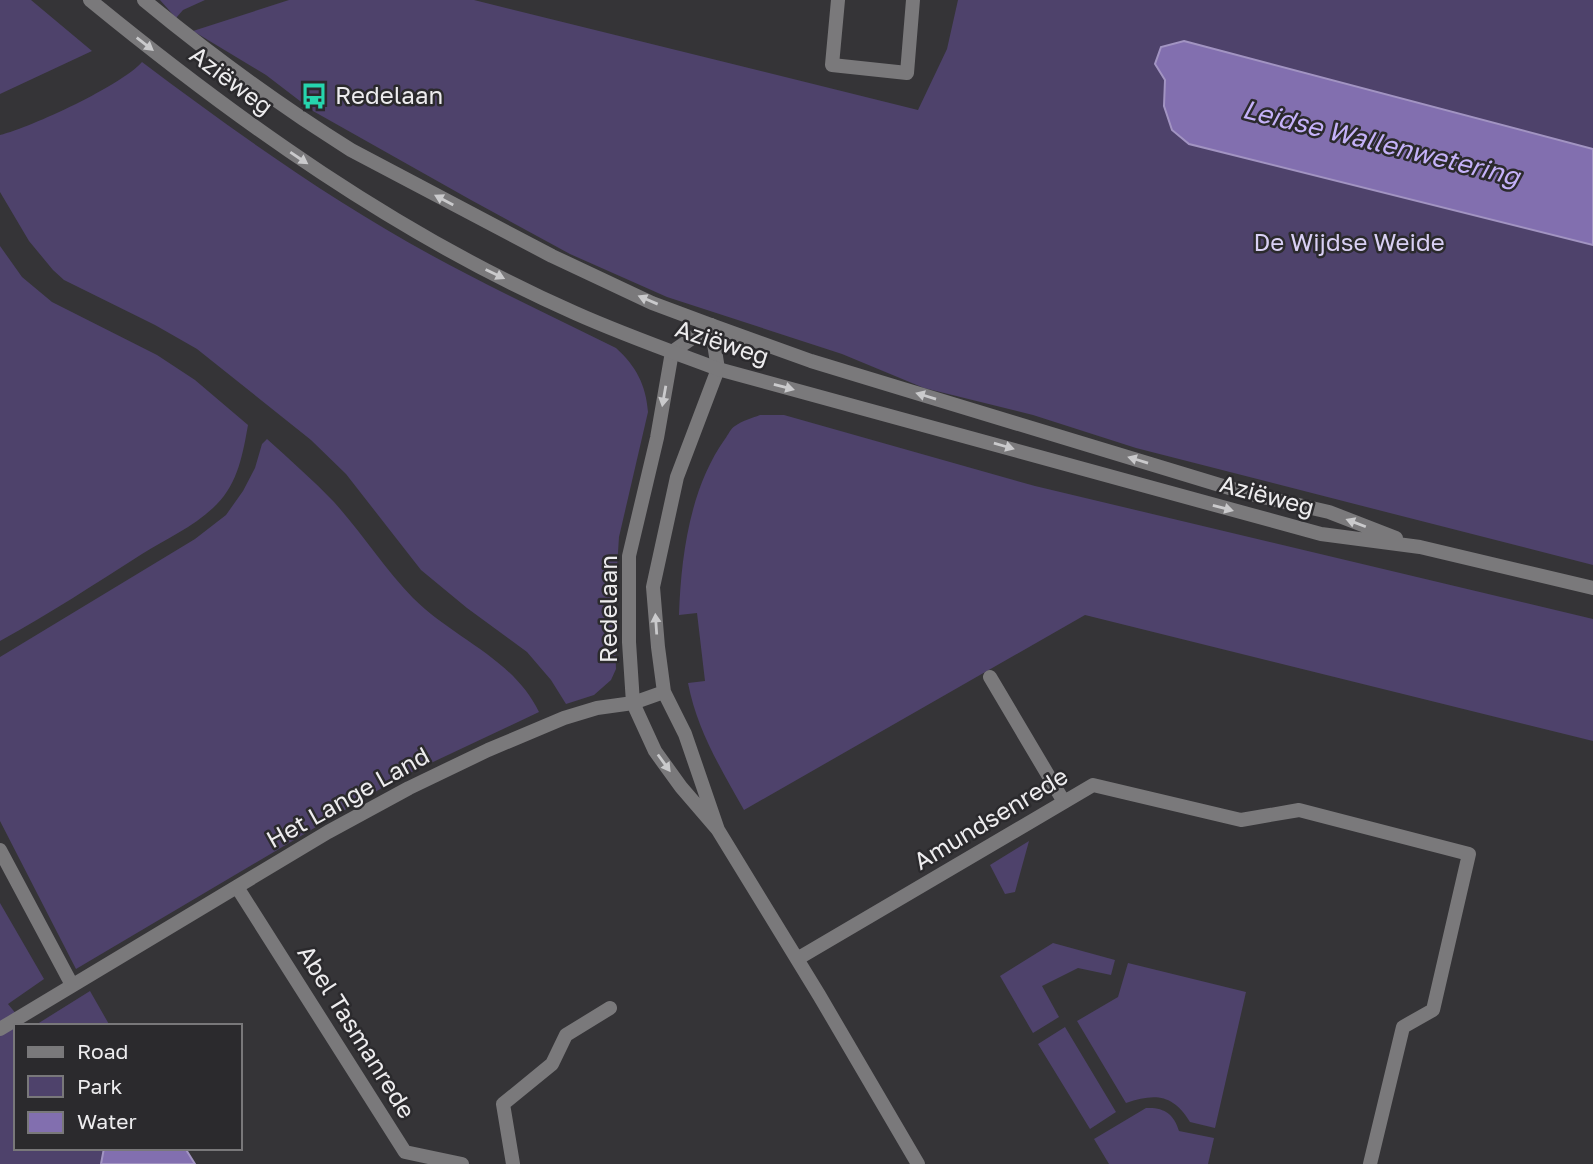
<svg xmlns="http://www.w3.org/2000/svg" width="1593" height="1164" font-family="'Golos Text',sans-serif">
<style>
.green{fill:#4e426b}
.water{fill:#826faf;stroke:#a294c2;stroke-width:2}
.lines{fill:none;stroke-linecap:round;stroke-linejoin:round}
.minor{stroke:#7a797b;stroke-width:14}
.tertiary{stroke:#7a797b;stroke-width:14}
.oneway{fill:#cacacc}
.labels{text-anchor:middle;stroke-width:5;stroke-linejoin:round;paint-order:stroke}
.street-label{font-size:24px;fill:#edecee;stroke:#2b2a2d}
.poi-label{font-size:24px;fill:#edecee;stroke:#2b2a2d;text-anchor:start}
.park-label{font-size:24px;fill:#d9d0f4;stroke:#2b2a2d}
.water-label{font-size:26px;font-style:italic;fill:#c5b2f9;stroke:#2b2a2d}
</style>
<rect width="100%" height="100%" fill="#353437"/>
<path class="green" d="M0,0h31l61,51 -92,43z
M160,0h45l-22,10 -7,8z
M289,0h185l444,110 29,-61 11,-49h635v565l-457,-117 -103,-33 -109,-27 -82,-34 -175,-57 -97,-43 -99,-54 -158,-89 -47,-36 -73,-44z
M142,62c93,70 187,137 289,193 60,33 123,62 185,93 20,18 30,37 32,64l-29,125 -5,76 2,56 -5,11 -17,15 -28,9 -15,-24 -24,-28 -60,-44 -46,-38 -75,-96 -35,-34 -114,-91 -42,-24 -91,-45 -11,-10 -24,-29 -29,-49v-57c32,-8 122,-50 142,-73z
M0,246l22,31 30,25 105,53 38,25 53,45c-5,28 -10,58 -31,79 -20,21 -51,35 -75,50 -47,30 -93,60 -142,87z
M760,415h24l251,71 558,133v122l-508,-126 -341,195c-23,-41 -47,-80 -56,-127l17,-2 -8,-68 -18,2c2,-59 11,-127 46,-176 3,-4 6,-11 10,-13 7,-5 17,-8 25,-11z
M267,439c23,21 46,41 67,63 28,31 50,66 79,96 41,41 100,60 126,114l-142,67 -321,190 -76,-148v-164l195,-118 31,-24 17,-24 12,-23 7,-24z
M1029,841l-14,51 -10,2 -15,-29z
M0,903l44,76 -36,25 18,22h-10v122h88l-3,16h-101z
M1053,943l62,17 -4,15 -33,-7 -36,18 17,31 -26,16 -33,-57z
M1128,963l118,29 -31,136 -25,-6c-17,-28 -35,-29 -64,-19l-49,-82 41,-24z
M90,991l20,35h-76z
M1065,1027l51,85 -26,17 -52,-85z
M1146,1108c18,-1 28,6 33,23l35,7 -6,26h-99l-15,-25z"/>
<path class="water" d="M1184,41l409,108v96l-404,-101 -17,-14 -8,-24 1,-26 -10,-16 6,-17z
M104,1148h81l10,16h-94z"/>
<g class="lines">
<path class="minor" d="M838,0l-6,65 75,8 6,-73
M990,677l74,125
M718,830l-33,-96 -21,-42 -6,-45 -5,-60 24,-110 41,-108 -7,-44 -39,27 -15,86 -28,118v86l4,61 22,48 26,36 37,43 101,165 99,169
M0,850l72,135
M237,887l168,265 57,12
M797,959l296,-174 148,35 58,-10 170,44 -36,156 -30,17 -33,137
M0,1029l328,-197 81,-44 79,-38 76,-32 33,-10 36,-5 31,-11
M513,1164l-10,-60 49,-40 14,-29 44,-27"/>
<path class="tertiary" d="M90,0c149,122 308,235 485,313 47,21 95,38 143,56l603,165 99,13 173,41
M144,0c64,53 137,106 207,150l201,106 100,47 59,22 100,36 204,62 231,70 83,19 67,26"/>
</g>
<defs><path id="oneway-solid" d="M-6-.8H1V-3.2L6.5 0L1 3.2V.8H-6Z" transform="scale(1.75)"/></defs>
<g class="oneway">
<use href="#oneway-solid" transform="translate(145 44) rotate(38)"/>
<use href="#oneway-solid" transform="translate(299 158) rotate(34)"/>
<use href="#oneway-solid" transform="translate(444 200) rotate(-152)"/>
<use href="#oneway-solid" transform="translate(495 274) rotate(26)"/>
<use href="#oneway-solid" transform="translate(648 300) rotate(-157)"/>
<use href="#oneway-solid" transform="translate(784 387) rotate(15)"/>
<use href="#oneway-solid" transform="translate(664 396) rotate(100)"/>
<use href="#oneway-solid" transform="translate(926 396) rotate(-163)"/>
<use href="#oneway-solid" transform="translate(1004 446) rotate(16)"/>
<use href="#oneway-solid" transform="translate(1138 460) rotate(-163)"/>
<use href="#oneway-solid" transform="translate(1223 508) rotate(15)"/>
<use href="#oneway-solid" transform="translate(1356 523) rotate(-159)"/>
<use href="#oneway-solid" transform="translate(656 624) rotate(-94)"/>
<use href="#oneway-solid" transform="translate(664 763) rotate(54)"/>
</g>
<defs>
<g id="bus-bare" transform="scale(2.1)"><path d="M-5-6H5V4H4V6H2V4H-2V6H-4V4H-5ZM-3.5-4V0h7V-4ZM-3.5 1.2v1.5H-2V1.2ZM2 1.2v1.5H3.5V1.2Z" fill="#26d5ae" stroke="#2b2a2d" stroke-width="2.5" paint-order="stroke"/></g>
</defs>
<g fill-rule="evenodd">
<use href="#bus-bare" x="314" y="96"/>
</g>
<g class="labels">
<g class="street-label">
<text transform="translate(231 81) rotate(37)" y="8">Aziëweg</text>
<text transform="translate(722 343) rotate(18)" y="8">Aziëweg</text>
<text transform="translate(1267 496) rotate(15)" y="8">Aziëweg</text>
<text transform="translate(609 609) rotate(-90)" y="8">Redelaan</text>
<text transform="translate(348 798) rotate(-29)" y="8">Het Lange Land</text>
<text transform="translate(991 819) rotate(-31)" y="8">Amundsenrede</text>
<text transform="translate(356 1032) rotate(58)" y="8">Abel Tasmanrede</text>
</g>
<g class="poi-label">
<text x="335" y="104">Redelaan</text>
</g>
<g class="park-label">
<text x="1349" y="251">De Wijdse Weide</text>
</g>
<g class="water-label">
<text transform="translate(1381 143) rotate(14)" y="9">Leidse Wallenwetering</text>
</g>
</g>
<rect x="14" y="1024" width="228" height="126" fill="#2b2a2d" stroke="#79787a" stroke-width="2"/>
<rect x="28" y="1047" width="35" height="10" fill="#7a797b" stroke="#79787a" stroke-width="2"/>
<text x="77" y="1059" font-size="21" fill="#edecee">Road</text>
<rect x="28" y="1076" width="35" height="21" fill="#4e426b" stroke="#79787a" stroke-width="2"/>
<text x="77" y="1094" font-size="21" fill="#edecee">Park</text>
<rect x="28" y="1112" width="35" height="21" fill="#826faf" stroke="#79787a" stroke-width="2"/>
<text x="77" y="1129" font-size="21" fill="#edecee">Water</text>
</svg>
